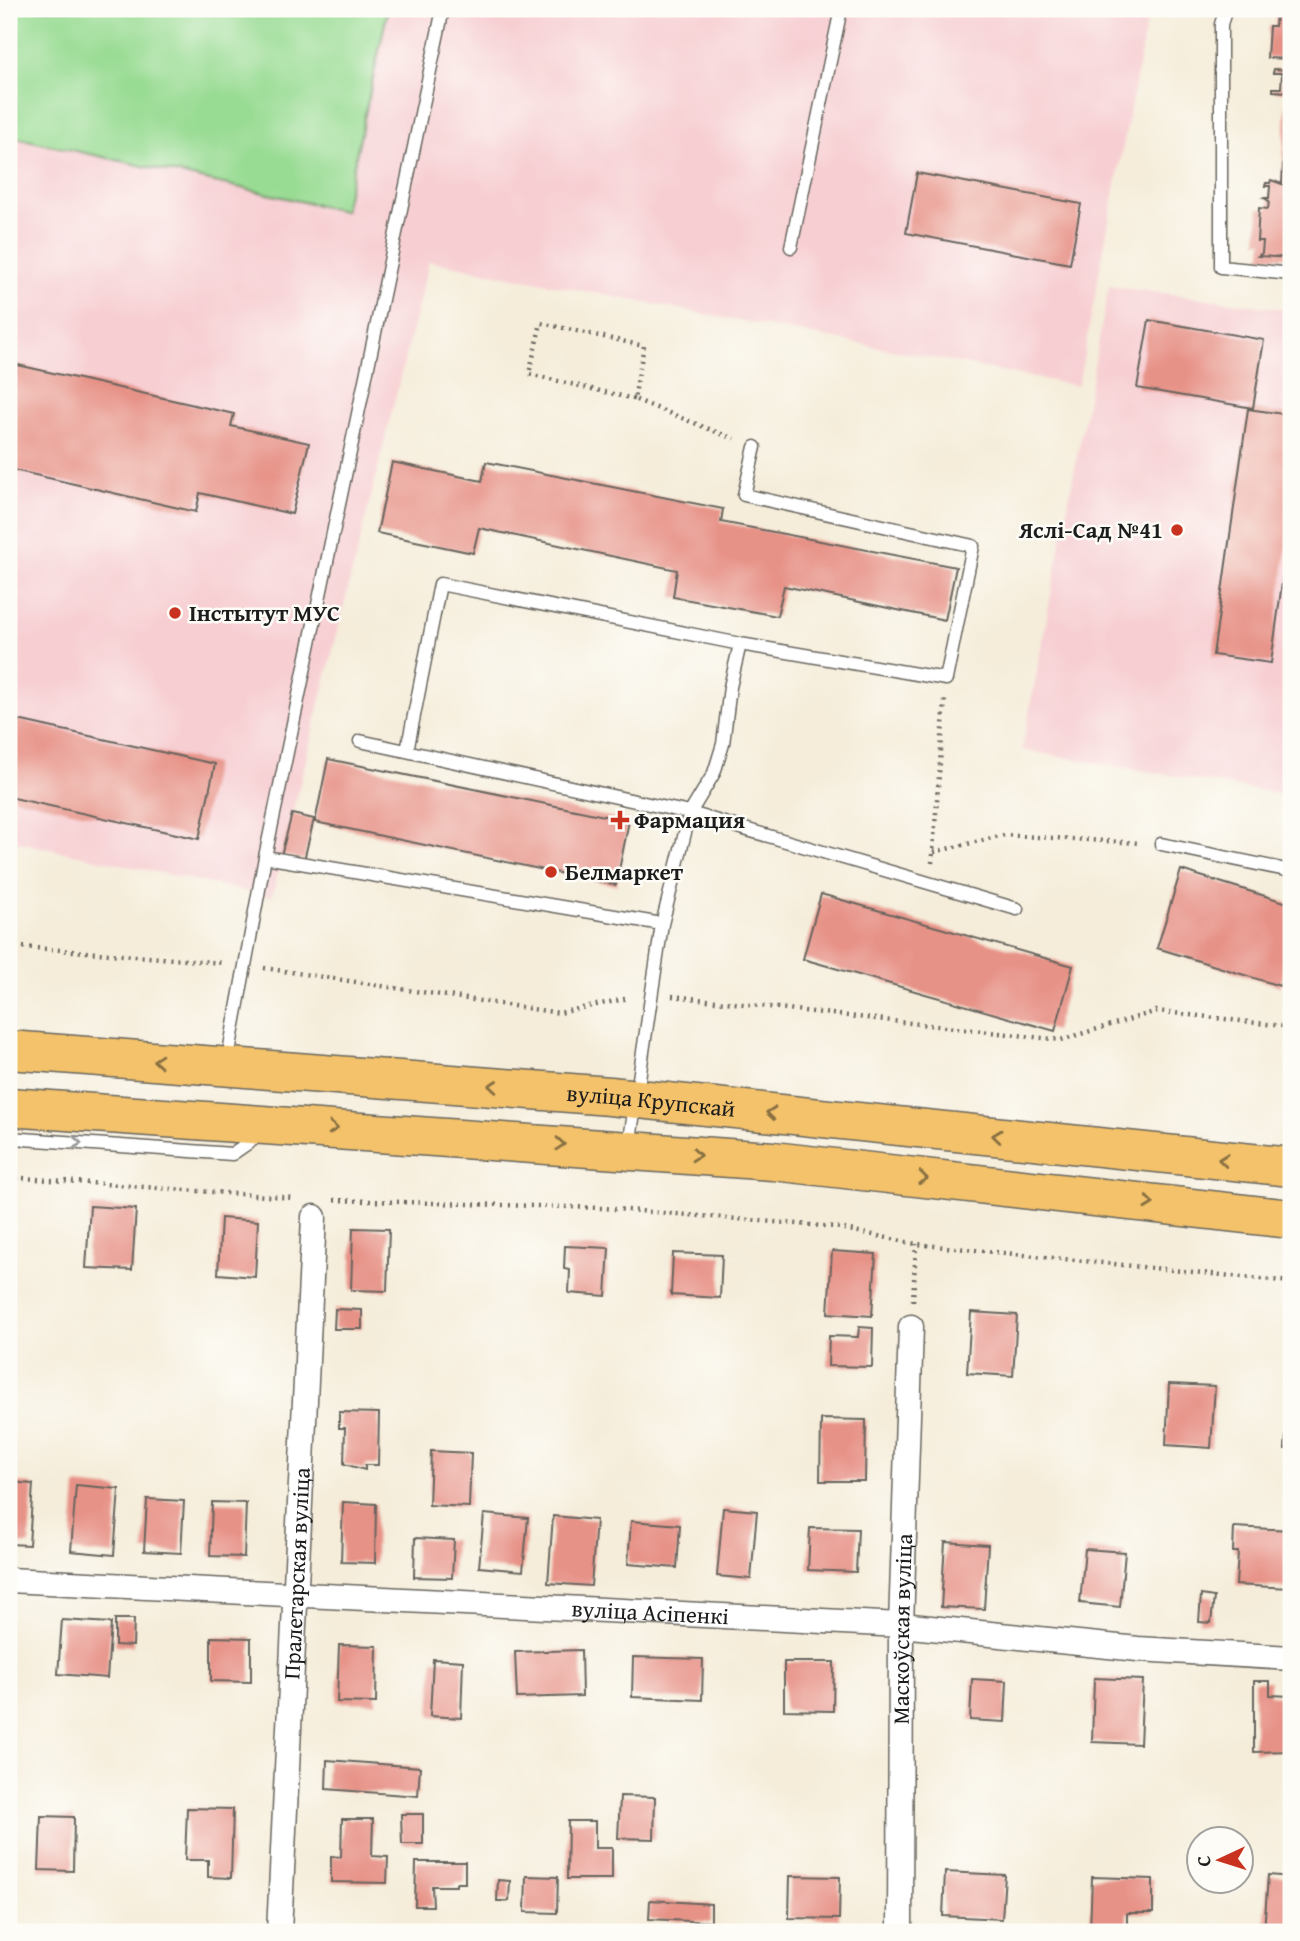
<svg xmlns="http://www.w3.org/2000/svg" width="1300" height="1941" font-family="'Gentium Book Plus',serif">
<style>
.built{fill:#f7cfd3}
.green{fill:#98db93;stroke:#5a7c58;stroke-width:2}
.building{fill:#e79287}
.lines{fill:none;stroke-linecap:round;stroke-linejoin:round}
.service-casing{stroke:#68655e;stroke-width:15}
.minor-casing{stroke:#68655e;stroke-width:27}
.primary-casing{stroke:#68655e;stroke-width:41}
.path{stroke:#68655e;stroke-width:4.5;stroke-dasharray:2 5;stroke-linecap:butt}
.service{stroke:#fff;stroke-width:12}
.minor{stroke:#fff;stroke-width:24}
.primary{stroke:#f3c26a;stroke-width:38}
.oneway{stroke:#886f43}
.oneway2{stroke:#999}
.poi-dot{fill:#c8321e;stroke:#fdfcf7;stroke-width:2.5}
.labels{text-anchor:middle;stroke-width:5;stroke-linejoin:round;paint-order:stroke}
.poi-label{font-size:23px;font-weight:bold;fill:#1c1c1c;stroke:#fdfcf7;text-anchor:start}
.street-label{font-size:23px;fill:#1c1c1c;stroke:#fdfcf7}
</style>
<rect width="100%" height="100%" fill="#fdfcf7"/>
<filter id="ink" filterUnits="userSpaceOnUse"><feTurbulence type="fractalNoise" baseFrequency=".0143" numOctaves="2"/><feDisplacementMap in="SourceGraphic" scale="14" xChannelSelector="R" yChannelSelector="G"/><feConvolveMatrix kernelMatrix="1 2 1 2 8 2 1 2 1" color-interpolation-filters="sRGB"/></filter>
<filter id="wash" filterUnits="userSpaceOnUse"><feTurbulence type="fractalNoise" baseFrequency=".00686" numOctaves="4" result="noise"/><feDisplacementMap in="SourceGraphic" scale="28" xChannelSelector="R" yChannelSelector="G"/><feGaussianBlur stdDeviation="1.57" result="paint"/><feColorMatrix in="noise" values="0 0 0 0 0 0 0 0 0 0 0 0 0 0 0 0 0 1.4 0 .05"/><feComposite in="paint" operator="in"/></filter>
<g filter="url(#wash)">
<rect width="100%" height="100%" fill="#f5edda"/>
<path class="built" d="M9,9h1140l-71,377 -649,-125 -157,636 -263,-57z
M1109,286l182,24v486l-269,-46z"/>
<path class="green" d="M9,9h379l-44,202 -335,-75z"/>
<g id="blocks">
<path class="building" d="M1272,12l19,1v46l-24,-1 2,-32h6l1,-11z
M1289,61l2,197 -33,-2 4,-3 1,-12h-6l2,-33 9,1 1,-8 -5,-3h5l1,-12h-5l1,-3h4l1,-3 11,4 5,-92 -14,-1v-3h8l1,-15h-9l1,-4 15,1z
M917,173l164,31 -11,60 -164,-31z
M1149,320l115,20 -11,68 -116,-20z
M9,363l225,51 -3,12 78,17 -17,71 -92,-21 -4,19 -187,-43z
M1248,409l43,6v103l-20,145 -58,-8z
M392,462l90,19 4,-19 237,47 -2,13 235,45 -11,53 -161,-34 -7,30 -104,-19 4,-27 -198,-42 -6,25 -96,-20z
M9,718l206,46 -16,75 -190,-42z
M328,759l301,62 -13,64 -301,-63z
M292,814l22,5 -10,41 -23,-5z
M1181,870l110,34v51l-11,31 -123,-38z
M821,894l252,72 -18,65 -252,-72z
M90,1206l46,3 -4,61 -46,-2z
M221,1218l37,3 -3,56 -37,-3z
M353,1228l36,1 -2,62 -36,-1z
M565,1246l44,2 -3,48 -37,-3 1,-23 -6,-1z
M832,1251l44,3 -4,62 -44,-3z
M673,1253l49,2 -2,43 -49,-3z
M335,1309l27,1v19h-28z
M971,1312l46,3 -4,61 -46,-3z
M859,1327l14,1 -1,39 -44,-1 1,-30 29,1z
M1169,1384l46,2 -4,62 -45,-3z
M1289,1386h2v63h-6z
M339,1412l40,1 -1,52h-13v5l-21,-6 1,-36h-6z
M821,1419l45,1 -1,61h-45z
M431,1451l40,2 -2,54 -40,-2z
M9,1482l24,2 -4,61 -20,-1z
M76,1485l43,4 -5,66 -43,-4z
M147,1499l37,2 -3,52 -37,-2z
M212,1502l34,1 -2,54 -34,-1z
M343,1502l33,2 -1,59 -34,-1z
M723,1508l34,3 -6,68 -34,-3z
M484,1514l44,4 -5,53 -44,-4z
M553,1516l43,4 -5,66 -43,-3z
M631,1521l49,4 -3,43 -49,-4z
M1234,1527l57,3v58l-55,-3 2,-33h-5z
M810,1528l48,1 -2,43 -48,-2z
M415,1538l39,2 -2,38 -38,-1z
M945,1542l43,3 -4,64 -43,-2z
M1085,1549l40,3 -5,55 -40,-4z
M1201,1595l13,2 -3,26 -12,-1z
M115,1619h19l-1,27 -18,-1z
M62,1620l49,3 -4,55 -49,-4z
M211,1637l40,1v44l-40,-1z
M339,1645l38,1 -1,57 -39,-1z
M581,1650l1,46 -65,2 -2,-46z
M633,1657l70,2 -1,41 -70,-3z
M433,1659l30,2 -2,57 -31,-2z
M784,1662h50l-1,49 -49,-1z
M1094,1678l49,2 -3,64 -48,-2z
M972,1679l35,2 -2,41 -35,-2z
M1254,1681h16v14l21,1v55l-37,1z
M327,1760l93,7 -2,29 -92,-7z
M620,1796l35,1 -1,42 -36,-1z
M187,1808l46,1 -2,69 -23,-1v-17h-23z
M401,1814h22v30h-21z
M41,1816l33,1 -1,54 -34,-1z
M342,1819h31l-1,37 16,1 -1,26 -56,-1v-26l10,1z
M568,1821h27v27h17v31h-45z
M416,1862h49v21h-9v3h-24l1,20h-18z
M945,1872l60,3 -3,44 -59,-3z
M1268,1875l23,2v55h-27z
M526,1876l32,1 -1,36 -32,-1z
M790,1876l50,1 -1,42 -50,-1z
M1092,1877l61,2v34h-26v19l-37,-1z
M498,1880l12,1 -1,20h-12z
M650,1900l61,4v18l-62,-3z"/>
</g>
</g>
<g filter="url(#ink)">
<use href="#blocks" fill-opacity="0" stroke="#68655e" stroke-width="2"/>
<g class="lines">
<g class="service-casing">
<path id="service" d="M1226,9l-5,15v243l70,7
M791,247l50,-238
M360,741l330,72 327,96
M407,751l33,-167 300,60 206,35 27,-133 -229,-51 11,-48
M1161,844l130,27
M265,857l397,67
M227,1063l38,-206 178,-848
M9,1138l223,16 29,-20
M629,1146l33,-222 28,-111 24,-40 9,-29 7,-57 10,-43"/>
</g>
<g class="minor-casing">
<g id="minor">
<path id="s1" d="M9,1580l892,45 237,24 153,9"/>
<path id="s2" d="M279,1932l35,-715"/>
<path id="s3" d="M900,1932l1,-307 10,-298"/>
</g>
</g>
<g class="primary-casing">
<g id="primary">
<path id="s4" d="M9,1050l601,46 681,71"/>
<path d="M9,1107l764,54 518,58"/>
</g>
</g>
<path class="path" d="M634,399l-105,-25 12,-51 103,23 -10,53 100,40
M934,852l70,-17 135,8
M932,863l13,-163
M9,946l215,17
M264,968l295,45 70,-15
M672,996l389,44 96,-29 134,16
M9,1177l285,21
M334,1200l269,8 232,19 81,17 375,38
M913,1301l3,-57"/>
<use href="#service" class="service"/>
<use href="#minor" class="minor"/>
<use href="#primary" class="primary"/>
</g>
<defs><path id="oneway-chevron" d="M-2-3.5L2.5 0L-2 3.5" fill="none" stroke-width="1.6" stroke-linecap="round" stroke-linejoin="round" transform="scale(1.75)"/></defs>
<g class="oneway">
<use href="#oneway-chevron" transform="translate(158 1061) rotate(-176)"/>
<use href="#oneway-chevron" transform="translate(493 1086) rotate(-175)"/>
<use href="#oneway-chevron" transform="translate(771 1113) rotate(-174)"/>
<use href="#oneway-chevron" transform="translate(333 1128) rotate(4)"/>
<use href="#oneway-chevron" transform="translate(997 1136) rotate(-174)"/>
<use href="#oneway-chevron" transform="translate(560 1144) rotate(4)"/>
<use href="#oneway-chevron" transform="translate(696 1155) rotate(5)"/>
<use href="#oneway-chevron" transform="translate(1223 1160) rotate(-174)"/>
<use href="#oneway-chevron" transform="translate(923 1178) rotate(6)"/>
<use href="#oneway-chevron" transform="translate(1149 1203) rotate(6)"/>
</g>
<use class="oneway2" href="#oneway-chevron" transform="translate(77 1143) rotate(4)"/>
</g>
<g class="poi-dot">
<circle cx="1177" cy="530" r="7"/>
<circle cx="175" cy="613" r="7"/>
<path d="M616.5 809.5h7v7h7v7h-7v7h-7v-7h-7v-7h7z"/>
<circle cx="551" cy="872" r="7"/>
</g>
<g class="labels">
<g class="poi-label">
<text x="1163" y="538" text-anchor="end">Яслі-Сад №41</text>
<text x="189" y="621">Інстытут МУС</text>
<text x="634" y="828">Фармация</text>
<text x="565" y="880">Белмаркет</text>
</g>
<g class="street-label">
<text dy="8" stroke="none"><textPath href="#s4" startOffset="644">вуліца Крупскай</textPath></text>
<text dy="8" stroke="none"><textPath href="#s2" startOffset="359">Пралетарская вуліца</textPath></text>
<text dy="8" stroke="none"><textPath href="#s1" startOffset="642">вуліца Асіпенкі</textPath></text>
<text dy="8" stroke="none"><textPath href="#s3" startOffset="303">Маскоўская вуліца</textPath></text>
</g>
</g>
<rect width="1300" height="1941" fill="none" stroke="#fdfcf7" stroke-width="35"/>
<g transform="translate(1220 1860) rotate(266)"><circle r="33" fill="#fdfcf7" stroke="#a3a29f" stroke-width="2"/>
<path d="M0-5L12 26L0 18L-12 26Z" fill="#c8321e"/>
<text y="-10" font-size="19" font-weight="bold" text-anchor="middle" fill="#1c1c1c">С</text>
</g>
</svg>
